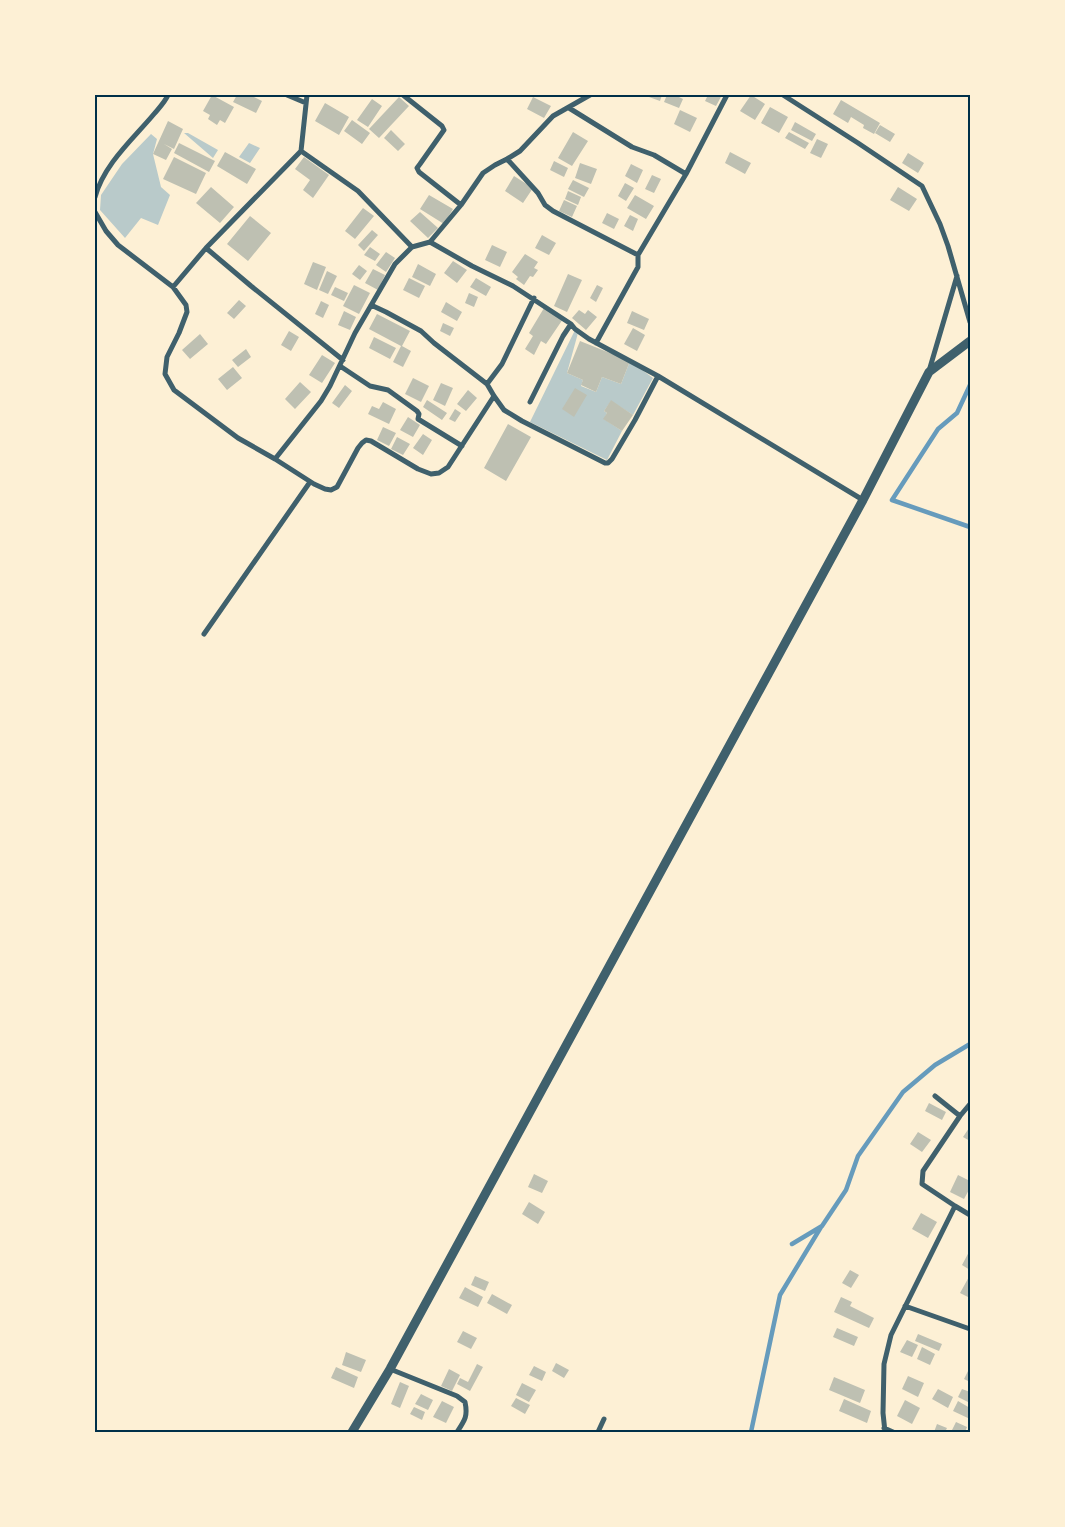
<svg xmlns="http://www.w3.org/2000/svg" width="1065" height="1527" font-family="'Libre Baskerville',serif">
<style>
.green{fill:#b9caca}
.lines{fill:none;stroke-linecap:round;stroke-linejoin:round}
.stream{stroke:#669bbc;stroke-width:4.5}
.building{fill:#bec0b2}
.minor{stroke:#3f606c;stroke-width:5}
.tertiary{stroke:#3f606c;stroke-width:9}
.neatline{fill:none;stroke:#003049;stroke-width:2}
</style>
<rect width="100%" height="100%" fill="#fdf0d5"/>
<path class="green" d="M184,133h4l30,17 -5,8z
M151,134l6,5 -4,15 8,33 9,8 -12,30 -17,-7 -16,20 -25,-28 1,-15 21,-31z
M249,143l11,5 -10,15 -11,-6z
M575,330l3,3 -11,40 16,7 -2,6 15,6 6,-15 19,7 9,-23 23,17 -20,37 -22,-14 -7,10 3,2 -3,6 18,12 -15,29 -77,-38z"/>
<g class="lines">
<path class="stream" d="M970,385l-13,28 -19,16 -46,71 78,27
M792,1244l30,-18 24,-36 12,-34 45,-64 32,-27 35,-21
M751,1432l29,-137 41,-68"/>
</g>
<path class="building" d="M212,95l22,12 -9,16 -5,-3 -3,5 -9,-6 2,-4 -7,-4z
M237,95h13l12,6 -6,12 -23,-11z
M650,95h12l-2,6 -11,-4z
M667,95h8l8,4 -4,9 -15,-6z
M708,95h14l-6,11 -11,-5z
M751,95l14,9 -10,16 -15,-9z
M399,97l10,9 -30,32 -10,-9z
M533,97l18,9 -7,12 -17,-9z
M372,99l10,7 -14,21 -11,-7z
M841,100l39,23 -6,11 -11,-6 1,-3 -13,-8 -3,6 -15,-9z
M325,103l24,14 -10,18 -24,-14z
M770,107l18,10 -9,16 -18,-10z
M680,110l17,8 -7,14 -16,-8z
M352,120l18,13 -8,11 -18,-13z
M168,121l15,8 -9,20 -10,-5 8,5 -6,11 -13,-6z
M795,122l21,12 -4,7 -21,-11z
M880,125l15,9 -5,8 -15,-9z
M391,130l14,14 -7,7 -14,-13z
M573,132l15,9 -16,25 -14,-8z
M789,132l20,11 -4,6 -20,-11z
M817,139l11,5 -7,14 -11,-5z
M179,143l36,18 -6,11 -35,-19z
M225,152l31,17 -9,15 -30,-18z
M730,152l21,11 -6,11 -20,-11z
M908,153l16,10 -6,10 -16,-10z
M174,157l32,16 -10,21 -33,-15z
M304,157l25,18 -16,23 -10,-8 7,-10 -15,-11z
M554,161l14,7 -4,9 -14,-7z
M580,163l17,6 -6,15 -16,-6z
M631,164l12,6 -6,13 -12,-7z
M652,175l9,4 -7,14 -9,-4z
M514,176l19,12 -10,15 -18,-12z
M573,180l16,8 -5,9 -16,-8z
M625,183l9,5 -8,13 -8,-5z
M211,187l23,20 -14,16 -24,-20z
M898,187l19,12 -8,12 -19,-11z
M568,191l13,6 -3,8 -13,-6z
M429,195l24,14 -9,15 -24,-15z
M635,195l19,11 -8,13 -19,-11z
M564,200l13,6 -5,11 -13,-6z
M363,208l11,8 -19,23 -10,-8z
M420,212l18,16 -10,10 -18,-17z
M607,213l12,6 -5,10 -12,-6z
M630,215l8,4 -5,12 -9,-5z
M250,216l21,17 -23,28 -21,-17z
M372,230l6,5 -14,16 -6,-6z
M542,235l14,8 -7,12 -14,-7z
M492,245l15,7 -7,15 -15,-7z
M370,247l10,7 -5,7 -11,-6z
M386,252l9,6 -9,14 -10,-7z
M525,254l13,8 -4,6 4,2 -5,7 -3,-1 -6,9 -8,-6 2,-2 -6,-5z
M453,261l14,9 -10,13 -13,-10z
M313,262l13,5 -9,23 -13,-6z
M418,264l18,10 -6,12 -18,-9z
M359,265l8,6 -7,9 -8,-6z
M373,269l12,6 -7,15 -13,-7z
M327,271l10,5 -9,18 -9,-4z
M568,274l14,6 -15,32 -13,-6z
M409,278l16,8 -6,12 -16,-8z
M476,278l15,9 -5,9 -16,-9z
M354,285l16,8 -11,21 -16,-8z
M597,285l6,3 -7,14 -6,-4z
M335,287l13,6 -4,8 -13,-6z
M469,293l9,4 -4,10 -9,-4z
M239,300l7,6 -12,13 -7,-6z
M321,301l8,4 -6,13 -8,-4z
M446,302l16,10 -5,9 -16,-9z
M544,308l19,11 -17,25 -5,-3 -7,14 -9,-6 8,-13 -4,-3z
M579,310l6,4 3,-4 9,7 -11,13 -14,-12z
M344,311l12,6 -6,13 -12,-5z
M632,311l17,8 -5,11 -17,-7z
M377,314l33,17 -8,15 9,5 -8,16 -10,-5 8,-16 -32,-17z
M443,323l11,5 -4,8 -10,-5z
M633,328l12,7 -8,16 -13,-7z
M289,331l10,6 -8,14 -10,-6z
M200,334l8,10 -18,15 -8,-9z
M374,337l22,11 -6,11 -21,-11z
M580,341l50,20 -9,23 -19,-7 -6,15 -15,-7 2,-5 -16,-7z
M246,349l5,8 -13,10 -6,-7z
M322,355l13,8 -13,20 -13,-8z
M233,367l9,11 -15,12 -9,-11z
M413,378l16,8 -8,16 -16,-8z
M300,382l11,10 -16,17 -10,-10z
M441,383l12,5 -8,18 -12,-6z
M345,385l7,6 -13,17 -7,-5z
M575,388l12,7 -13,22 -12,-8z
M468,390l9,8 -11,13 -9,-7z
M427,400l20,13 -5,7 -19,-13z
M611,400l22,15 -11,16 -19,-12 4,-6 -3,-2z
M383,402l13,7 -7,15 -21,-10 4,-8 7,3z
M455,409l6,4 -6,9 -6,-3z
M408,417l12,8 -7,12 -13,-7z
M508,424l23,13 -25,44 -22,-13z
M383,427l13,6 -7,13 -12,-6z
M423,434l9,6 -9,15 -10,-7z
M397,437l13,7 -7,11 -12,-6z
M929,1103l17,9 -4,8 -17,-9z
M969,1128l1,1v12l-7,-4z
M918,1132l13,8 -9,12 -12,-8z
M534,1174l14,7 -6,12 -14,-6z
M958,1175l12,6v7l-6,11 -14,-7z
M529,1202l16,10 -7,12 -16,-10z
M921,1213l16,9 -9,16 -16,-9z
M970,1250v20l-8,-5z
M850,1270l9,5 -8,13 -9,-5z
M970,1275v23l-10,-5z
M475,1276l14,6 -4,9 -14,-6z
M465,1287l18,10 -5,10 -19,-9z
M492,1294l20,11 -5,9 -20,-11z
M841,1297l11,5 -2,4 24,12 -5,10 -35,-16z
M837,1328l21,9 -4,9 -21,-9z
M463,1331l14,7 -6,11 -14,-7z
M918,1334l24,10 -3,7 -24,-10z
M907,1340l11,5 -6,12 -12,-5z
M922,1347l13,7 -5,11 -13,-6z
M346,1352l20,8 -5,12 -19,-7z
M556,1363l13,7 -5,8 -12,-7z
M477,1364l6,3 -13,24 -13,-7 3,-6 8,4z
M534,1366l12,6 -4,9 -13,-6z
M336,1367l22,10 -4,11 -23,-10z
M970,1367v15l-6,-3z
M449,1369l11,6 -8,16 -11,-5z
M908,1376l16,7 -6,14 -16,-8z
M834,1377l31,13 -5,13 -31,-13z
M400,1382l9,4 -9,22 -9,-4z
M522,1383l14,7 -7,12 -13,-7z
M938,1389l15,8 -5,11 -16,-9z
M962,1389l8,3v11l-12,-6z
M421,1394l12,6 -5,10 -13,-6z
M516,1398l14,7 -5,9 -14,-8z
M844,1399l27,12 -4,12 -28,-12z
M905,1400l15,8 -8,16 -15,-8z
M442,1401l12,6 -8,16 -13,-6z
M958,1401l12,7v11l-17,-8z
M414,1407l11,5 -3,8 -12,-6z
M956,1422l11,5 -2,5h-14z
M937,1424l10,4 -2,4h-11z"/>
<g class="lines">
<path class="minor" d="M287,95l19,8
M307,95l-6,56 57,40 54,56
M403,95l39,31 2,4 -24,34 -3,4 2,4 42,33
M590,95l-37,21 -33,35 -13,8 -12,6 -12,8 -22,32 -31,37 42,24 41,20 58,38 4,5 14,10 69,37 205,124
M783,95l75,48 64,43 18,38 8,22 22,76
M569,108l63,39 22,8 32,19
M507,159l31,34 7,12 8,6 85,44
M95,197c9,-33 38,-58 59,-83 5,-6 11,-12 14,-19
M95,212l11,19 12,14 55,42 13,18 1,7 -8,21 -12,24 -2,17 9,16 64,48 37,21 39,25 11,5 6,1 6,-3 21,-39 4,-5 4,-3 5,1 47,28 13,5 8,-1 9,-6 46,-71
M206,248l45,38 92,74
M173,287l33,-39 95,-97
M371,305l15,7 35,19 13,12 53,41 15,-20 32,-66
M596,343l37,-67 5,-9v-12l48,-81 41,-79
M340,366l30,20 18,4 29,21 2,3 -1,5 44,27
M929,371l28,-95
M487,384l7,12 10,14 18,11 83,42h3l4,-4 23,-39 23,-44
M530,402l33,-66 8,-12
M275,459l46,-58 9,-15 25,-53 40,-69 17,-17 18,-5
M204,634l106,-152
M935,1096l25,20 -37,55 -1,13 33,22
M960,1116l10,-12
M905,1306l65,23
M390,1369l67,27 8,6c3,14 0,18 -8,30
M884,1428l9,4
M598,1432l6,-13
M885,1432l-2,-19 1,-49 7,-29 64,-129 15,9"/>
<path class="tertiary" d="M352,1432l38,-63 473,-869 66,-128 41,-31"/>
</g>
<rect width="1065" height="1527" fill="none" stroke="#fdf0d5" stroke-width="192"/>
<rect x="96" y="96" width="873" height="1335" class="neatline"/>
</svg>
